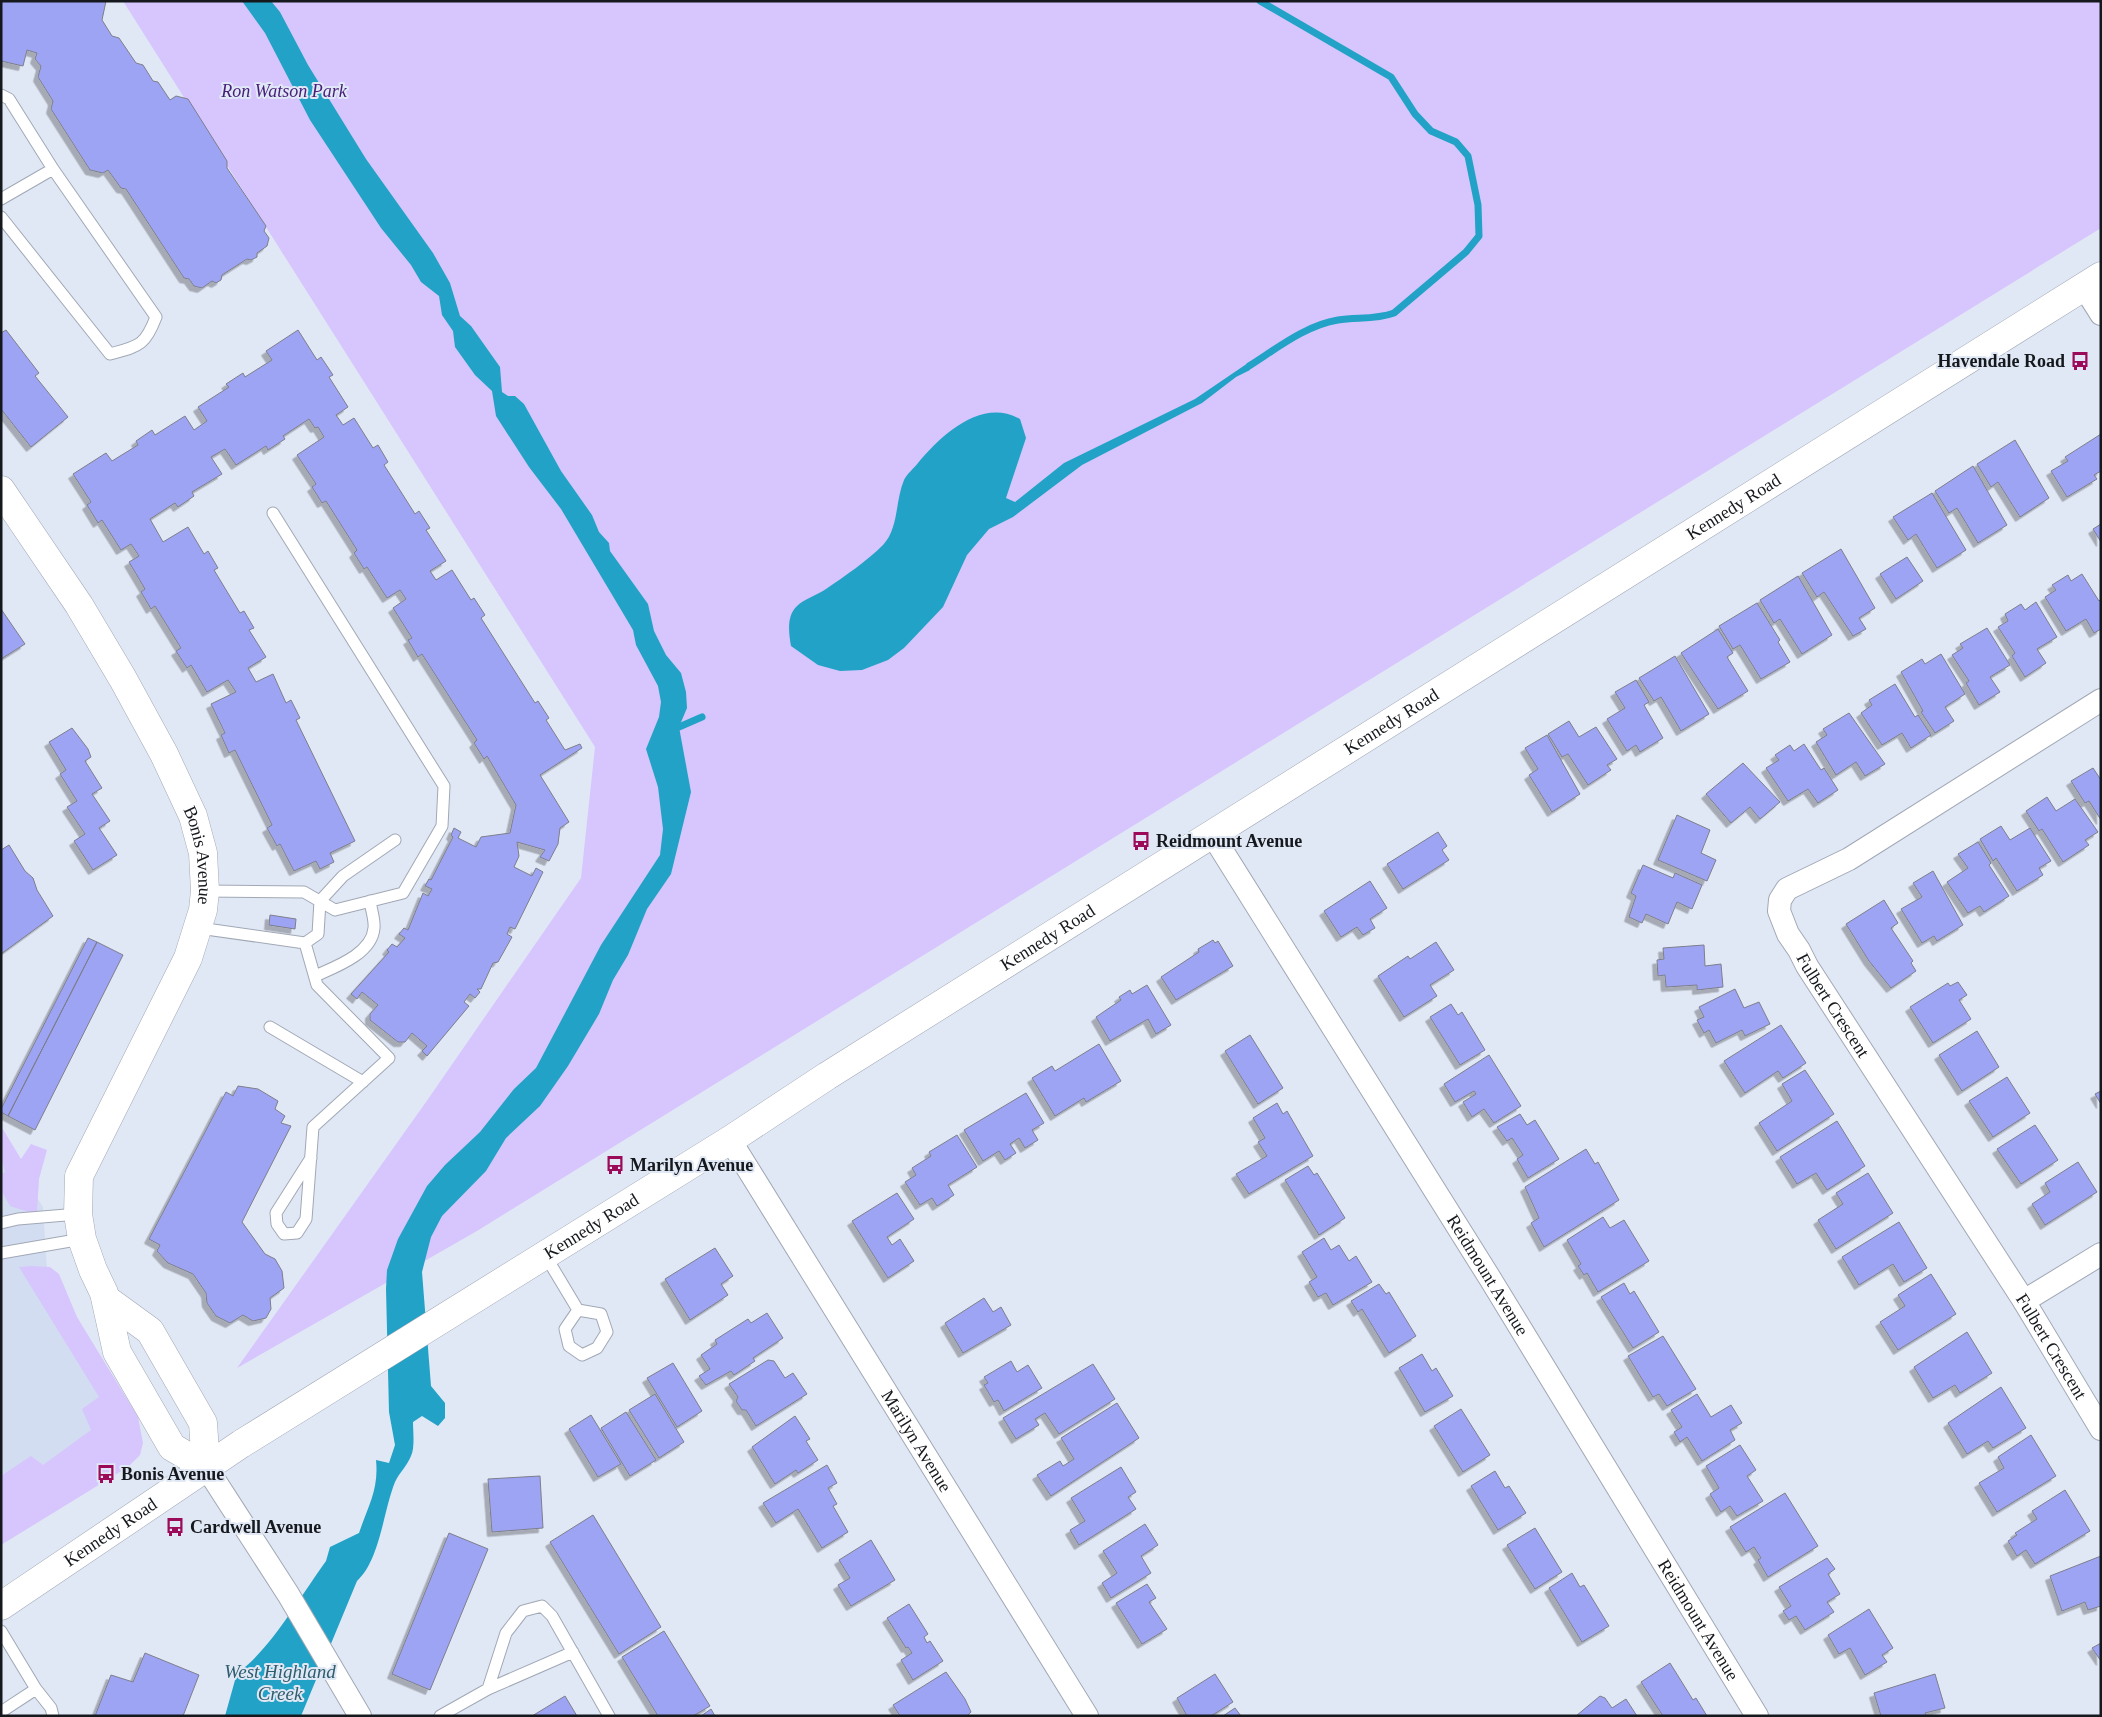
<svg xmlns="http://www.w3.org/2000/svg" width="2102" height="1717" font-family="'Times New Roman',serif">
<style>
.built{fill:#d2ddf1}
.green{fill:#d7c5fd}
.water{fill:#22a2c6}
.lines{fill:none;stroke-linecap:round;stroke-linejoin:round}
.stream{stroke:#22a2c6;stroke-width:7}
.building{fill:#9ea4f4;stroke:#7d7e8b;filter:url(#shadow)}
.lane-casing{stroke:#a1a8b5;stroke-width:13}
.street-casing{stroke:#a1a8b5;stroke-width:24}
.secondary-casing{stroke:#a1a8b5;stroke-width:29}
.lane{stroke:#fff;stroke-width:11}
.street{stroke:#fff;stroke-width:22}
.secondary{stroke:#fff;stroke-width:28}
.labels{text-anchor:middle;stroke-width:4;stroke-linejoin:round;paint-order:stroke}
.park-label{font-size:18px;font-style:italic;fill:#461d79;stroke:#e1e8f5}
.poi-label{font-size:18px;font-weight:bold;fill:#15181c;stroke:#e1e8f5;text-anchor:start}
.street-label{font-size:18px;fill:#15181c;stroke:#e1e8f5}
.water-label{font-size:19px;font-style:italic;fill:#2e5d6e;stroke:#e1e8f5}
</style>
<defs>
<filter id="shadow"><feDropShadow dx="-4.5" dy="4.5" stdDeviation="0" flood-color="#0004"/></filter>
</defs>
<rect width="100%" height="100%" fill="#e1e8f5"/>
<path class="built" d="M1,1142l42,65 5,79 82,153 -129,84z"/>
<path class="green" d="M123,1h1978v227l-1624,1003 -240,137 189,-266 155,-224 14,-131z
M1,1126l20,33 10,-15 16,6 -8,29 -2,32 -5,2 -22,-7 -9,-16v-15l4,-3 -4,-15z
M32,1266l18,1 9,7 18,43 61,100 5,26 -3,12 -12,12 -127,78v-69l30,-20 12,9 48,-35 -9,-21 17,-12 -80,-130z"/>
<path class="water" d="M242,1h29l9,11 28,53 58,94 67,94 17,30 10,33 11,10 29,41 2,25 6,4h7l9,8 37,67 31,44 7,17 10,11 1,8 38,53 6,27 12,24 15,18 5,19 1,16 -8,19 12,65 -20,82 -24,35 -19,46 -15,25 -14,34 -31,52 -28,40 -34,32 -20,33 -44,45 -11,21 -9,35 9,114 14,17v15l-7,8 -16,-10 -9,6c0,10 2,25 -2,34 -4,10 -12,17 -16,26 -12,30 -15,78 -38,99l-56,135h-76l12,-43c33,-22 64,-78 89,-112l4,-14 29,-14c9,-27 20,-43 17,-73l13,3 6,-18 -6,-33 -3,-123 1,-19 11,-31 29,-53 18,-21 35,-33 34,-43 22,-21 65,-123 59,-90 3,-26 -5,-42 -12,-38 13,-32 2,-15 -3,-16 -22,-41 -3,-15 -72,-121 -32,-42 -33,-51 -4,-25 -17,-16 -20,-28 -2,-16 -11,-16 -3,-19 -18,-14 -10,-17 -30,-37 -71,-108 -45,-87z
M1245,365l4,1 1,4 -14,7 -34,26 -120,62 -69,52 -24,12 -22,26 -24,52 -39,41 -16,12 -26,10 -22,1 -22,-6 -27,-19c-2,-12 -5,-30 6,-40 7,-7 20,-11 29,-17 19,-13 41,-28 57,-44 16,-17 12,-44 21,-65 3,-6 10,-12 14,-17 23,-28 64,-66 102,-44l6,19 -20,60 9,4 49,-39 131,-64z"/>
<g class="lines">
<path class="stream" d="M1249,366c27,-17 57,-41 89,-46 19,-3 37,0 56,-7l72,-61 13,-16 -1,-31 -10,-49 -12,-14 -25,-11 -16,-17 -24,-37 -131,-76
M679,727l23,-10"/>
</g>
<path class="building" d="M1,1h105l-4,19 10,16 7,2 17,25 7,2 10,16 5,1 12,18 6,-4 12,3 39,62v7l39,58 -2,5 5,7 -2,8 -10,7v4l-6,3 -4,-1 -25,16 -1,5 -5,3 -4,-2 -10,7 -8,-2 -5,-7 -5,-1 -58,-89 -5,-1 -13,-18 -5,3 -13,-3 -39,-61 2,-8 -15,-24 3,-11 -6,-7 2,-6 -10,-3 -4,16 -22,-5z
M6,330l33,43 -4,3 33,41 -37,30 -30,-38v-76z
M298,330l19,30 4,-3 12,18 -4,2 19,30 -12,8 7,10 11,-7 19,30 5,-3 10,17 -4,3 31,49 4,-3 11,17 -4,2 20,31 -16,10 6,9 16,-10 19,30 3,-2 11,17 -4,3 54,85 3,-2 11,17 -3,2 19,30 15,-6 2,4 -42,27 29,47 -9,6 -2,16 -9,17 -9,-4 5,-7 -28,-8 2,14 -5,11 18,9 4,-8 7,4 -28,57 -5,-2 -3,7 5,3 -14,25 -5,1 -12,26h-4l3,3 -5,6 -5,-4 -6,8 5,4 -42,50 -5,-5 5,-5 -15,-13 -7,9h-7l-28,-22v-6l8,-9 -16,-13 -5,7 -6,-5 38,-42 -2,-2 5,-6 5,3 8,-9 -6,-4 5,-6 4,2 15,-37 5,3 4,-7 -7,-3 4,-7 2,1 22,-43 -2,-2 3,-7 7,4 -3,6 18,9 5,-10 29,-4 6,-28 -29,-49 -3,3 -10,-16 3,-3 -55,-86 -4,3 -10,-17 4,-2 -19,-30 13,-9 -6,-9 -13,8 -20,-31 -3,2 -10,-16 3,-3 -31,-49 -4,2 -10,-16 4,-3 -19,-29 27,-18 -6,-10 -3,1 -6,-9 -26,17 2,3 -17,11 -2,-4 -30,19 -11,-16 -14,8 11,17 -30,18 2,4 -16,11 -3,-4 -25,16 13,23 25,-15 16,27 4,-3 10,17 -4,2 26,43 4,-2 10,17 -5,2 17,27 -18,11 8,14 17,-8 13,29 5,-3 9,18 -4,2 59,121 -25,12 4,9 -14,7 -4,-8 -22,10 -14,-27 -3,2 -10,-18 5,-3 -37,-75 -6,3 -8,-18 4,-2 -14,-29 25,-12 -8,-12 -21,12 -16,-27 -4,3 -11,-17 5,-3 -26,-42 -4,3 -10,-17 4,-3 -16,-27 10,-6 -8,-12 -10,6 -19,-30 -4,3 -11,-18 4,-3 -18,-28 33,-21 6,8 26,-16 -2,-4 16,-11 3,5 30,-19 9,14 13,-9 -9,-14 31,-20 -3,-3 17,-11 2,4 27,-17 -6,-9z
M2101,434v37l-7,4 3,4 -30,18 -16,-26 17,-10 -3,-4z
M2015,440l34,58 -29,19 -22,-35 -7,5 -14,-23z
M1973,466l34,59 -29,18 -21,-35 -8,5 -14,-22z
M1932,493l34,57 -29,18 -21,-34 -8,6 -15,-23z
M2101,524v18l-8,-13z
M1841,549l34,59 -16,10 7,11 -13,7 -29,-44 -7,5 -15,-24z
M1907,557l16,24 -27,18 -16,-25z
M2082,574l17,27 2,-2v30l-7,4 -8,-14 -20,12 -21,-34 11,-7 -4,-5 16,-10 3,6z
M1798,576l34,59 -30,19 -22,-35 -6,4 -14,-23z
M2036,602l21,35 -20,12 9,14 -21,14 -13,-21 3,-3 -17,-26 10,-6 -3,-7 16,-10 4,6z
M1757,603l23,37 -2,2 12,20 -29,17 -21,-34 -7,4 -14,-23z
M1,609l24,35 -24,15z
M1987,628l23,37 -20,12 10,15 -21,13 -13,-22 3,-2 -17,-26 11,-7 -3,-4z
M1718,629l15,24 -6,4 21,34 -30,18 -37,-56z
M1941,654l24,40 -20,13 9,14 -19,12 -14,-21 2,-1 -22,-39 21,-13 3,5z
M1675,656l34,58 -28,17 -20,-34 -7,4 -15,-23z
M1636,680l13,22 -5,3 19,33 -23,14 -4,-7 -9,6 -20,-32 18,-11 -10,-16z
M1895,684l20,33 3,-2 13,20 -20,13 -9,-15 -20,12 -21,-32 11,-8 -3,-5z
M1849,713l36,51 -20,12 -9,-14 -20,13 -20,-33 11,-7 -4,-6z
M1569,721l10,16 17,-10 21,32 -10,6 4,5 -23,15 -20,-31 -6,3 -14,-23z
M72,728l16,21 3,8 -6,4 17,27 -10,6 18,27 -11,7 18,27 -24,15 -19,-29 11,-7 -18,-27 10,-6 -17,-27 6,-4 -17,-28z
M1547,735l33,59 -28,18 -23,-37 9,-6 -13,-21z
M1804,744l17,26 3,-2 14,22 -20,13 -10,-14 -20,12 -22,-33 13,-8 -4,-5 15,-10 4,6z
M1743,763l37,39 -20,17 -10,-12 -19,16 -25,-29z
M2093,768l8,12v40l-12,-19 -4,2 -14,-22z
M2047,797l9,14 19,-12 23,33 -13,8 4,5 -26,17 -21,-33 -3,2 -13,-20z
M1677,815l33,15 -9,23 15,7 -9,21 -49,-21z
M2001,826l9,14 20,-12 21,33 -12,7 4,7 -26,16 -21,-33 -3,3 -13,-22z
M1438,832l9,14 -5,4 7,10 -46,29 -16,-25z
M1978,842l13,21 -2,2 20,31 -25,16 -4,-6 -12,7 -21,-31 21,-14 -10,-14z
M9,845l16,26 8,7 4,12 16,26 -52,38v-104z
M1643,865l30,13 2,-5 27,12 -10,24 -15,-7 -9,22 -22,-10 -4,9 -13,-6 7,-21 -5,-3z
M1933,871l30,54 -26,16 -3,-5 -12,7 -21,-34 21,-12 -9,-14z
M1370,881l17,27 -17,11 5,9 -12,7 -6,-8 -16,10 -17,-26z
M1884,900l14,23 -7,5 22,33 -2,2 5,8 -25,17 -22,-27 -23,-37z
M270,915l26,4 -1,10 -26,-4z
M88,938l9,4 -89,174 -7,-4v-3z
M1213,940l2,3 3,-2 15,25 -57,34 -15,-23 38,-25 -1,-3z
M97,942l26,13 -88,175 -27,-14z
M1436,942l18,28 -24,15 7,11 -33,21 -26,-41 30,-20 2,3z
M1704,945l1,21 16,-2 2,23 -26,3v-5l-31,2 -1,-12 -7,1 -1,-16 7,-1 -1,-11z
M1958,982l9,13 -8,5 12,19 -38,24 -23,-36 38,-24 2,3z
M1147,985l24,40 -15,9 -8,-15 -38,22 -14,-24 25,-17 -2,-3 11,-7 2,4z
M1735,989l9,19 15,-6 11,22 -25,12 -3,-6 -26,13 -7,-13 -5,3 -7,-13 7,-3 -5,-10z
M1451,1004l7,11 4,-3 23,38 -25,15 -30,-48z
M1781,1025l25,38 -23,15 -5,-7 -33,22 -21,-32z
M1977,1031l22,36 -37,24 -23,-36z
M1250,1035l33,53 -25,16 -33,-53z
M1099,1044l22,37 -35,21 -2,-4 -29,18 -23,-38 20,-12 3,5z
M1489,1055l32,51 -27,17 -10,-14 -12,8 -9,-15 13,-8 -2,-3 -19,11 -11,-18z
M1805,1070l29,44 -57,37 -18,-28 33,-22 -10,-17z
M2007,1077l23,36 -37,24 -24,-36z
M238,1086l20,3 20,12 -3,8 10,7 -4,7 10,3 -49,96 23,32 10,5 7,12 2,17 -14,10 1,11 -5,9 -13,3 -10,-6 -13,8 -14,-7 -9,-13 -1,-10 -13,-19 -25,-11 -11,-12 3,-6 -11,-6 77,-147 7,4z
M2101,1091v13l-6,-10z
M1026,1093l18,30 -12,7 6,10 -13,8 -6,-10 -9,6 6,9 -11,7 -6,-9 -16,10 -19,-31z
M1277,1103l6,11 4,-3 26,45 -64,38 -13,-20 31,-18 -9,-14 7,-4 -12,-20z
M1520,1114l7,11 8,-5 24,39 -31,19 -11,-19 6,-4 -11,-17 -5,3 -10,-14z
M1837,1121l28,45 -38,24 -11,-17 -19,11 -17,-27z
M2035,1125l23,35 -37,24 -24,-35z
M957,1135l20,32 -29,18 6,10 -17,11 -5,-8 -12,7 -15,-23 11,-7 -4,-7 19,-12 -2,-4z
M1586,1149l9,15 3,-2 21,38 -75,47 -13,-24 8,-5 -14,-31z
M2078,1162l19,30 -52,33 -13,-21 18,-12 -5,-9z
M1308,1166l6,9 3,-2 28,45 -26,17 -34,-55z
M1868,1173l25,40 -57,36 -18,-29 25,-16 -7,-11z
M897,1193l17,26 -27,18 5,8 8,-6 14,22 -26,17 -36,-57z
M1603,1217l7,11 14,-8 25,41 -51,31 -11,-19 -3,2 -6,-9 3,-2 -14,-24z
M1899,1222l28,46 -23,14 -11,-18 -34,21 -17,-28z
M1324,1238l7,12 8,-5 10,16 7,-5 16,26 -39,23 -7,-12 -8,4 -9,-15 8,-5 -15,-25z
M715,1248l18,28 -12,8 7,11 -38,25 -25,-41z
M1931,1274l25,40 -58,36 -18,-28 25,-16 -7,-11z
M1624,1283l6,11 4,-3 25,41 -26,16 -32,-51z
M1379,1284l7,10 3,-2 27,44 -27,17 -27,-44 -4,3 -7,-11z
M984,1298l9,14 8,-5 10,18 -48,28 -18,-30z
M767,1313l16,25 -30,20 2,3 -21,14 -3,-4 -25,14 -7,-9 11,-7 -9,-14 16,-11 -2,-4 33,-21 3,4z
M1967,1332l25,41 -32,20 -5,-8 -22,13 -19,-31z
M1663,1336l33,53 -29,17 -8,-12 -6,3 -25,-41z
M1422,1354l10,17 4,-3 17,28 -28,16 -26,-44z
M768,1360l6,1 11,17 8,-5 14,21 -51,32 -10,-16h-4l-6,-9 2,-4 -9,-13z
M1011,1361l6,11 11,-7 14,23 -38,23 -6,-11 -4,2 -10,-17 4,-2 -4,-6z
M673,1363l29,48 -25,16 -30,-49z
M1093,1364l22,35 -56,35 -14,-21 -10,6 4,6 -23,14 -13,-21z
M2001,1387l25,41 -33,20 -5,-7 -21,13 -19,-31z
M655,1394l29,48 -25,16 -30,-48z
M1697,1394l14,23 20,-12 11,18 -12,7 5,10 -33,21 -15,-24 -7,5 -6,-10 8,-5 -11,-17z
M1117,1403l22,35 -88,58 -14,-21 23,-14 3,5 11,-7 -13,-21z
M1461,1409l29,46 -27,17 -29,-46z
M626,1412l30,48 -26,16 -29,-48z
M591,1415l30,49 -23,13 -29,-48z
M795,1416l15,23 -4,2 12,19 -20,13 -2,-3 -21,14 -23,-37z
M2031,1435l25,41 -59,36 -18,-29 25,-15 -6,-11z
M1740,1445l16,25 -9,6 16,25 -26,15 -7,-10 -9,6 -11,-18 9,-6 -13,-22z
M827,1465l10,18 -9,5 9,16 -4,2 15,26 -26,16 -24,-39 -22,14 -13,-20z
M1121,1467l15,25 -8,5 8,12 -57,36 -9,-15 15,-9 -14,-23z
M1495,1471l10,17 4,-2 17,27 -28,17 -27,-44z
M540,1476l3,52 -51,4 -4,-53z
M2065,1490l25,41 -55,33 -9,-14 -9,6 -9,-15 9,-6 -2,-2 22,-14 -5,-8z
M1785,1493l33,53 -50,31 -10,-17 3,-2 -7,-11 -8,5 -16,-25z
M593,1515l68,112 -42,27 -69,-112z
M1145,1524l13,21 -17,11 10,17 -40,25 -9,-15 15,-10 -14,-22z
M1535,1528l27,44 -27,17 -28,-44z
M449,1533l39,16 -58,141 -38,-16z
M871,1540l24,40 -44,26 -13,-21 12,-7 -11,-18z
M2101,1556v50l-13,4 -3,-8 -23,9 -12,-35z
M1827,1558l8,11 -7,5 12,20 -13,8 7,10 -29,18 -9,-14 -7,4 -6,-9 8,-5 -12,-19z
M1572,1573l8,14 4,-2 25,41 -27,16 -33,-54z
M1147,1584l9,14 -7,4 18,27 -25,15 -26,-41z
M909,1604l19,30 -4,3 3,6 3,-2 13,20 -30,19 -12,-20 11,-7 -4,-6 -2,1 -19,-30z
M1869,1609l24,39 -11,7 5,7 -22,13 -15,-27 -11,6 -11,-19z
M664,1631l46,75 -17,10h-35l-36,-59z
M2101,1643v18l-9,-13z
M145,1653l54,22 -16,41h-88l16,-41 22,7z
M1670,1663l23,37 3,-2 11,18h-44l-22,-34z
M946,1672l19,27 6,13 -4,4h-67l-7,-11z
M1215,1674l18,28 -22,14h-24l-10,-18z
M1935,1674l10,34 -20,5 1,3h-45l-7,-23z
M565,1696l12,20h-45z
M1600,1696l5,2 7,10 14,-9 11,17h-61z
M1235,1708l6,8h-18z
M711,1709l4,7h-14z"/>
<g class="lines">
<g class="lane-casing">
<path id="lane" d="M1,95l8,4 44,70 103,148c-11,29 -17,29 -46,37l-109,-137
M1,199l52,-30
M205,891l99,1 31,18 68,-17 39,-67 2,-40 -171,-273
M199,928l106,15 13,-9 2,-33 23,-25 52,-36
M305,943l12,42 72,73 -76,69 -7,92 -9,14 -13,1 -7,-10 -1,-11 35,-55
M315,976c20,-9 57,-22 59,-48 1,-8 -3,-19 -4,-27
M270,1027l93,55
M1,1223l17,-4 60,-5
M1,1253l81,-14
M545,1255l33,55 -13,19 4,17 13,9 15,-7 10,-16 -6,-18 -23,-4
M1,1631l35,58 15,19 2,8
M488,1689l18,-56 17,-22 19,-5 10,10 57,100
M1,1712l35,-23
M440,1716l48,-27 85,-37"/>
</g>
<g class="street-casing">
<g id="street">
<path d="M2084,287l17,27"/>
<path id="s1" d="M2101,700l-252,159 -62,30 -7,11 -1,11 9,23 11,16 8,16 217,335 77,128"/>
<path id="s2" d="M1213,836l278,444 266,436"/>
<path id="s3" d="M730,1140l357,576"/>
<path d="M2024,1301l77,-47"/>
<path d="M206,1467l82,127 72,122"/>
</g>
</g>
<g class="secondary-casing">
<g id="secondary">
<path id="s4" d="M1,490l78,115 44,74 41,75 29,62 10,37 2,38 -2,19 -15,48 -109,218 -1,38 4,25 11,31 11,23 13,59 55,95 34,20"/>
<path d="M106,1299l44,32 53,92 3,44"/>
<path id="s5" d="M1,1606l240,-162 489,-304 97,-64 1274,-800"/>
</g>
</g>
<use href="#lane" class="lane"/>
<use href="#street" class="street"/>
<use href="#secondary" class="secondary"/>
</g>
<defs>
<g id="bus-bare" transform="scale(1.5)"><path d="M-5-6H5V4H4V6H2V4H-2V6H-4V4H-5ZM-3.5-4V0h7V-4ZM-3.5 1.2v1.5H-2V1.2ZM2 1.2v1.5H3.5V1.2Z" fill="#9c0b59" stroke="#e1e8f5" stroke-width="2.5" paint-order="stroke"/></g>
</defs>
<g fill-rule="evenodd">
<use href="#bus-bare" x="2080" y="361"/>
<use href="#bus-bare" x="1141" y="841"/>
<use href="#bus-bare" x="615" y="1165"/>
<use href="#bus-bare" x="106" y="1474"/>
<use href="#bus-bare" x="175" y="1527"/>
</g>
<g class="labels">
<g class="park-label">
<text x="284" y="97">Ron Watson Park</text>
</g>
<g class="poi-label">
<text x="2065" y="367" text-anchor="end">Havendale Road</text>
<text x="1156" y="847">Reidmount Avenue</text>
<text x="630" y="1171">Marilyn Avenue</text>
<text x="121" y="1480">Bonis Avenue</text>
<text x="190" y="1533">Cardwell Avenue</text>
</g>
<g class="street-label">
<text dy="6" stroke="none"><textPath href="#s5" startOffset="2052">Kennedy Road</textPath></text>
<text dy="6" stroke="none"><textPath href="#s5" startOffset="1648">Kennedy Road</textPath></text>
<text dy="6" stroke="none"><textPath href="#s4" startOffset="419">Bonis Avenue</textPath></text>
<text dy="6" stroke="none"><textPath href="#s5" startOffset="1242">Kennedy Road</textPath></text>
<text dy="6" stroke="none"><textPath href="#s1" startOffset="500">Fulbert Crescent</textPath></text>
<text dy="6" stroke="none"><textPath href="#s5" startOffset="702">Kennedy Road</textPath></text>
<text dy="6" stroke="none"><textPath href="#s2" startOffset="518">Reidmount Avenue</textPath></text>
<text dy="6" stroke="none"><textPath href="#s1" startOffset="905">Fulbert Crescent</textPath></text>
<text dy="6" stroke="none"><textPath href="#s3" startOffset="354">Marilyn Avenue</textPath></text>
<text dy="6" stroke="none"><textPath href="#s5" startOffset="132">Kennedy Road</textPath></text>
<text dy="6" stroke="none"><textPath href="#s2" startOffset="922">Reidmount Avenue</textPath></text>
</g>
<g class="water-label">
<text x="280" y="1678">West Highland<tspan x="280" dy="22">Creek</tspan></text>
</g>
</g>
<rect width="2102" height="1717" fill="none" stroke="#15181c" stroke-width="5"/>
</svg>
